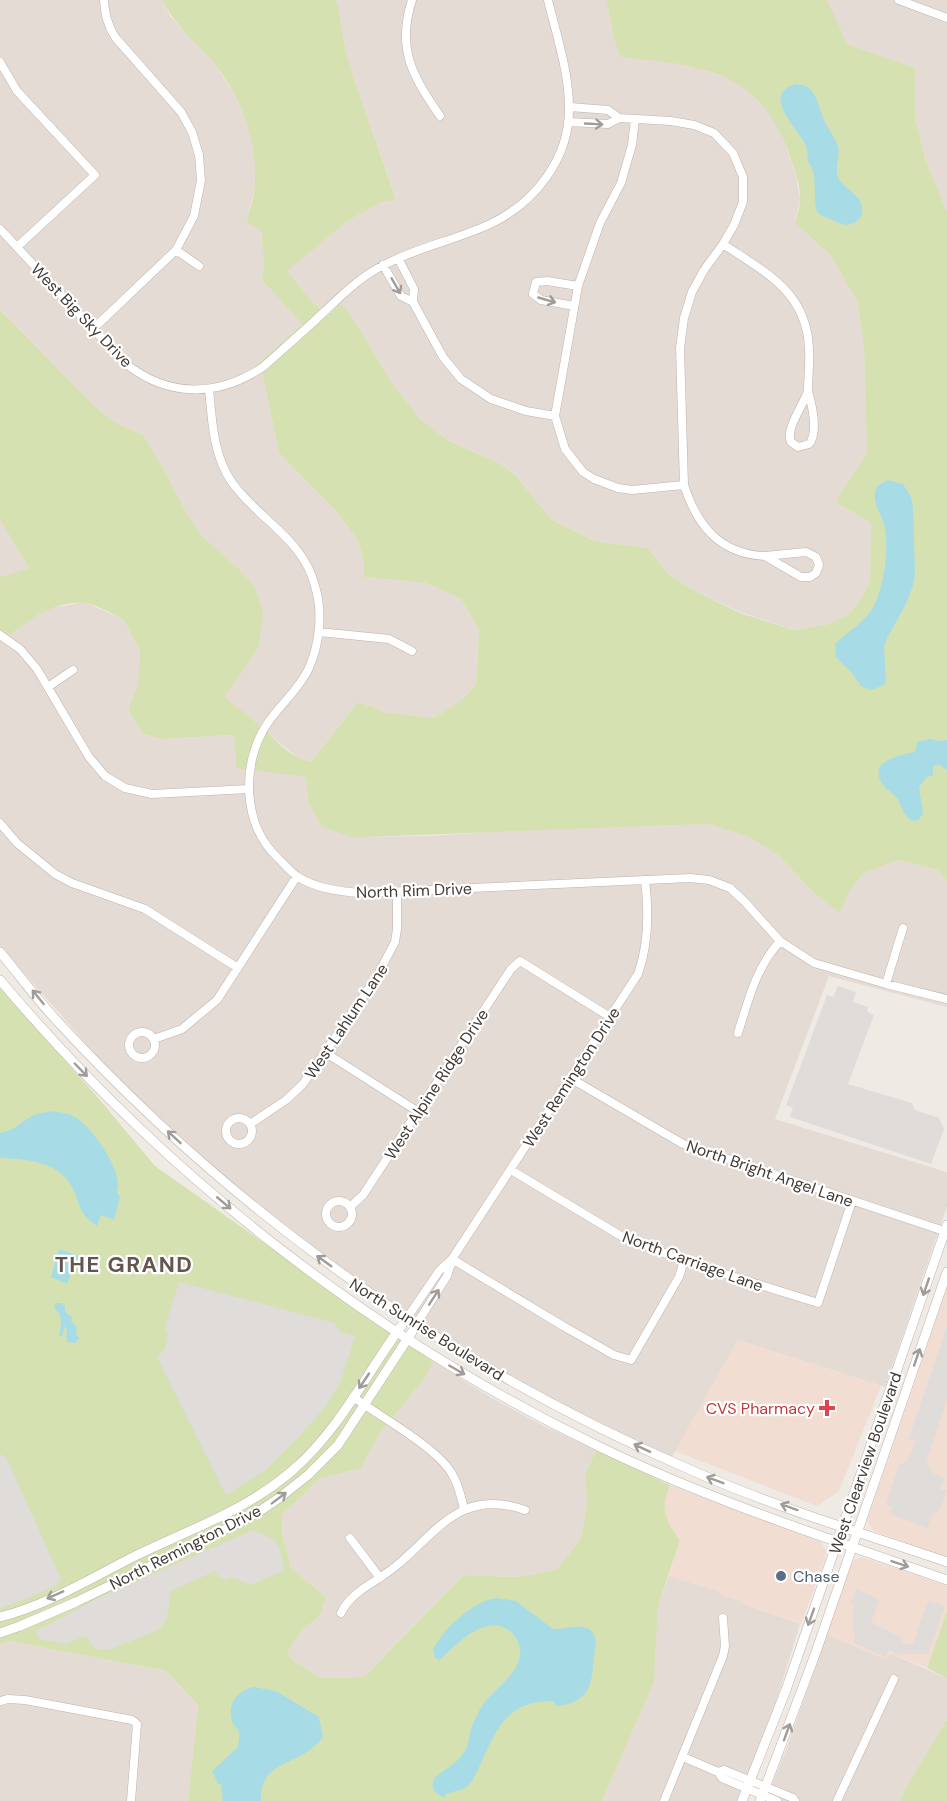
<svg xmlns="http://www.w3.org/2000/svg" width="947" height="1801" font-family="'DM Sans',sans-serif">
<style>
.residential{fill:#e4dbd4}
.commercial{fill:#f1ddd2}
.green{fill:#d6e1b2}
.parking{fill:#dfdcda}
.water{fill:#a7dce7}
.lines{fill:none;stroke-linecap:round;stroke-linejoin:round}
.minor-casing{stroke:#beb3ac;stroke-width:9}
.tertiary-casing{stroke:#beb3ac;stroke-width:10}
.minor{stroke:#fff;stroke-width:8}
.tertiary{stroke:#fff;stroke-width:9}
.oneway{stroke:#a09c9a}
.health-dot{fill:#e0444e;stroke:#fff;stroke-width:2}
.service-dot{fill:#5c6f8a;stroke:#fff;stroke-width:2}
.labels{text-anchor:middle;stroke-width:4.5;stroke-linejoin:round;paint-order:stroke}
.street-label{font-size:16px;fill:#423a35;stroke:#fff}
.health-label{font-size:16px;fill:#be3a42;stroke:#fff;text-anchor:end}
.service-label{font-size:16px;fill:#4e5e75;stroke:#fff;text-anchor:start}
.district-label{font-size:22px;font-weight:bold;letter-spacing:1.5px;fill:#64564e;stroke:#fff}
</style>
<rect width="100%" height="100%" fill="#f0eae5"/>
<path class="residential" d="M0,0h162l8,16 44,47 20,30 14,32 8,37 -2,29 -8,31 15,9 3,30 -2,19 40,44 -42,38 19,91 58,59 22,30 5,23 1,12 61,6 35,16 18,31 -3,55 -12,13 -30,20 -54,-6 -1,-3 -21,-7 -47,60 -11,-2 -31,-26 37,43 2,25 45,35 76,-1 62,-4 217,-8 43,14 28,18 38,40 23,16 9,-21 15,-18 34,-13 40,10 9,11v126l-118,-31 -54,143 172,53v34l-62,181 -147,-47 -66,117 -108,-52 -69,-37 -109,-68 -75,-53 -95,-78 -104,-96 -112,-127v-316l10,5 19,-15 23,-12 32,-6 39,17 17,32 -2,33 -10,26 15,24 19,5 72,-4 2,32 21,-44 -34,-26 20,-26 -7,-105 -34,-30 -17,-26 -19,-37 -23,-38 -29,-13 -15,-12 -99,-100z
M335,0h271l8,39 52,23 33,6 40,15 19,15 21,29 17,48 4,24 -5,24 36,33 26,45 7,46 3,106 -32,49 36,21 -1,58 -9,20 -12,13 -20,10 -35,6 -54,-18 -47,-22 -25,-16 -20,-26 -54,-7 -42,-21 -37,-45 -14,-11 -52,-23 -29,-22 -30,-39 -38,-63 -11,-13 -12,12 -21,-19 -22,-26 62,-50 32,-18 16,-5 -41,-116 -9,-30 -8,-49z
M827,0h120v211l-20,-47 -12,-44v-52l-68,-24 -20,-41z
M0,520l29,48 -29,9z
M434,1362l56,35 56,30 50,23 -11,25 2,27 -6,36 -24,31 -38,8 -55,-2 -100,102 -43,1 -31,-20 -2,-7 14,-21 18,-14 6,-19 -35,-29 -9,-36v-17l37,-36 42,-11 17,-32 46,-57z
M669,1576l52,16 -1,3 21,6v2l59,21 -31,101 -32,76h-135l52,-119 4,-75z
M827,1635l59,24 5,-5 56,24v42l-36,58 -11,23h-135l21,-51z
M9,1641l157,30 32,34 -10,96h-188v-157z"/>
<path class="commercial" d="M947,1288v270l-73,-27 -7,-10z
M738,1340l143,46 -42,105 -22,15 -142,-55z
M670,1485l151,57 5,9 -1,9 -24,64 -60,-21v-2l-21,-6v-3l-51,-16 11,-36 -15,-24 -1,-18z
M862,1557l85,29v25l-20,57 -36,-14 -5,6 -59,-25 24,-70 3,-5z"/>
<path class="green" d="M162,0h173l3,3 8,49 9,30 41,117 -16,4 -32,18 -61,50 21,26 20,19 13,-12 11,13 38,63 30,39 29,22 52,23 14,11 37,45 42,21 54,7 20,26 25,16 47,23 54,17 35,-6 20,-10 12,-14 9,-19 1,-58 -36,-21 32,-49 -3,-105 -7,-47 -26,-45 -36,-33c2,-8 5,-16 5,-23 1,-16 -7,-34 -12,-49 -30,-83 -90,-85 -167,-94l-7,-18 -8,-39h221l20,44 68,24v52l12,44 20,47v670l-9,-11 -40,-10 -34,13 -15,18 -9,22 -23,-17 -38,-40 -28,-18 -43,-14 -342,13h-13l-31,-10 -14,-25 -2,-25 -70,-9 -2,-33 -72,4 -19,-5 -15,-24 10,-26 2,-33 -17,-32c-10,-5 -30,-16 -40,-16 -28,-2 -52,16 -73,32l-10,-5v-53l29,-9 -29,-48v-210l99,100 15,12 29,13 23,38 19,37 17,26 34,30 19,21 8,26 -4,32 -16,26 -19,26c11,9 23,17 34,27 17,14 31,34 53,38l47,-60 21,7 2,3 53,6 30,-20 12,-13 3,-55 -18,-31 -35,-16 -62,-6v-12l-5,-23 -22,-30 -58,-59 -19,-91 42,-38 -40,-44 2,-19 -3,-30 -15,-9c3,-10 7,-21 8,-31 6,-46 -13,-96 -42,-130 -18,-20 -38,-37 -50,-61z
M0,988l94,105 61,73 258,182 21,14 -10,17 -46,57 -17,32 -42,11 -37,36v17l9,36 35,29 -6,19 -18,14 -14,21 2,7 31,20 43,-1 100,-102 55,2 38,-8 24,-31 6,-36 -2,-27 11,-25 74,35c-11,25 -4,35 10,55l-22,67 -4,75 -52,119h-414l10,-96 -32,-34 -157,-30 -9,3z
M947,1611v67l-20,-10z
M947,1720v81h-47l11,-23z"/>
<path class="parking" d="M838,986l18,6 -3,10 15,5 -1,5 7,3 -26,69 64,19 3,7 24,8 5,11 -13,35 -141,-47 3,-9 -7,-3 41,-110 6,2z
M179,1282l156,41 5,9 15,4 -14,45 -15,25 -31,35 -29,29 -40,25 -69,-138 8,-8 3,-13 -3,-9z
M947,1327v72l-21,63 7,11 11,6 -4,11h7l-8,22 -7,2 -4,14 -38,-14 3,-8 -7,-1 13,-41 8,-2 9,-22 -8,1z
M0,1454l6,3 55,122 -5,7 -56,23z
M253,1530l22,10 5,10 4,20 -33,15 -20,-8 -4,3 -8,-3 -4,-6 -44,20 -4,26 -7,12 -49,20 -15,1 -10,-14 -22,8 -25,-5 -3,-8 63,-33z
M856,1589l23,11 -8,23 32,15 -2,6h12l15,-43 17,5 -17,48h-29l-10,-4 -4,7 -32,-15 2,-6 -3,-13 2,-6 -2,-1 3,-11 -4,-2z"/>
<path class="water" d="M796,84c5,1 9,1 13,4 9,8 11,24 16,34 4,9 11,16 13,25 3,11 -5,22 1,32 8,13 29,18 22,38 -12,13 -20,7 -33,1 -6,-2 -9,-3 -12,-9 -2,-12 0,-26 -3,-37 -2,-9 -1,-1 -4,-9 -2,-4 -1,-9 -2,-14 -4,-17 -50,-54 -11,-65z
M888,480l15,4 8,13 2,10 2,68 -2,11 -8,20 -18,32 -3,10 2,34 -4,4 -11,4 -10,-4 -10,-14 -15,-15 -1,-13c11,-11 25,-19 35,-32 14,-19 21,-68 13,-91 -5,-12 -12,-22 -6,-35z
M929,739l12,2 6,-1v30l-8,-5 -6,1v9l-6,2 -8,10 4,27 -5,6 -5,1c-11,-5 -10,-14 -16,-23 -4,-5 -10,-8 -14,-13 -17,-24 17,-30 32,-33l2,-10z
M51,1111c8,1 17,2 24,6 16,9 43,48 43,67 0,3 -1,6 -1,9l3,4 -6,23 -13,-5 -4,11c-21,-15 -15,-19 -25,-39 -13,-26 -47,-28 -72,-29v-25l11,-3 22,-15z
M59,1249l20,7 -1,3h-2l-9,25 -16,-7z
M62,1303l3,3v6l7,5 -1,4 6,6 -1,7 4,4 -5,5 -7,-1 -2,-5 1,-8 -2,-2 -3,9h-3l2,-13 -1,-8 -6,-8 2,-4z
M496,1598l20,3 37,28c16,1 39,-12 43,13 -6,30 4,59 -39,64l-4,-5c-54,-1 -60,41 -80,79l-7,8 -20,6 -1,3c-10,-2 -15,-8 -11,-19 9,-8 21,-13 28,-23 9,-11 6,-20 10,-29 3,-7 6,-14 10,-20 12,-18 34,-28 38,-51 1,-7 -2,-15 -7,-21 -24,-24 -56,9 -73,26l-5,-2 -2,-8c9,-20 40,-49 63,-52z
M254,1687l22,4 43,26 4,20c-21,30 -64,21 -62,64h-38l-2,-17h-3l-6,-13 26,-24c0,-4 2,-11 1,-15 -1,-3 -4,-5 -6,-8 -7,-18 3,-34 21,-37z"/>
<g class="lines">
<g class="minor-casing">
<path id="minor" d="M412,0c-16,49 1,77 28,116
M899,0l48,18
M0,62l17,29 78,84 -78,72
M570,107l38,3 11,8 52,3 23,4 20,8 19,20 10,24v25l-9,23 -11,19 -19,26 -12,22 -8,26 -4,30 4,137c13,40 35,69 81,71
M635,119l-3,26 -11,38 -21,40 -22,63 -23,130 10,33 18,23 11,7 24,9 14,2 52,-5
M568,122l40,2 11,-6
M0,229l125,134c43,35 93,34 138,4 20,-18 41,-36 61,-55 18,-17 37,-36 60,-47 34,-18 72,-25 106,-41 45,-21 80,-66 79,-117 0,-34 -13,-74 -21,-107
M723,244c43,29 84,48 86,105 1,14 -1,28 -1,42
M176,250l23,16
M398,258l16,31 -1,13
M383,265l18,31 12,6 30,55 18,22 30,20 35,12 29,5
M574,306l-33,-6 -8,-6 3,-12 11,-1 31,5
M94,328l82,-78 18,-34 7,-36 -2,-25 -7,-23 -11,-20 -66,-75c-8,-13 -10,-23 -11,-37
M209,389c3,31 4,65 22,92 26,38 72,57 84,105 8,27 5,58 -7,84 -10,20 -28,35 -41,54 -26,39 -25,101 11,134 6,6 13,14 20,19 19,12 43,15 65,16l327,-15 19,2 21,8 15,14 35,39 34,22 72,21 61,15
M808,391c4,14 11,41 1,53l-11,3 -7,-5c-6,-13 12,-36 17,-51z
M806,552l10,5 3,8 -3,8 -6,4h-9l-36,-21z
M319,632l70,7 23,12
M0,635l20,14 17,20 52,88 16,19 20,12 27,6 97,-5
M48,687l25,-17
M0,823l17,20 38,31 17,9 73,26 93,59
M886,984l17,-56
M129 1045a13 13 0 1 1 26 0a13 13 0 1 1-26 0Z
M738,1033c11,-35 18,-65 42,-92
M154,1039l28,-10 35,-29 80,-124
M326,1053l91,58
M570,1078l113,66 264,88
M226 1131a13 13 0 1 1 26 0a13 13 0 1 1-26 0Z
M250,1124l36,-24 17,-16 73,-106 19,-36 2,-13v-37
M511,1170l110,66 63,25 134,42 34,-102
M326 1214a13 13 0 1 1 26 0a13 13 0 1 1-26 0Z
M350,1207l13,-12 148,-226 9,-8 90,56
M452,1259l111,67 51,29 17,5 48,-83 5,-16
M405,1321l34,-50 13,-12 186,-285c11,-31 11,-62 7,-94
M414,1328l33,-52 5,-16
M353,1397c26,19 85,51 99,77 7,11 9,23 12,35
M350,1538l30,40
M341,1613c11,-23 36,-31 55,-47 42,-35 65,-78 129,-56
M0,1701l8,-2 17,1 107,20 5,4 -6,77
M683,1757l35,15 6,-2 69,28 2,3
M718,1772l4,6 55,23
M664,1801l59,-145 2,-10 -2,-28
M837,1801l57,-122"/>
</g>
<g class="tertiary-casing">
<path id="tertiary" d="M0,952c20,24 38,49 59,71 178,193 392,344 634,448 82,36 169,62 254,91
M0,980c164,195 370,356 600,467 112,54 230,92 347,133
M0,1617c48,-12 93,-40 137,-62 54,-26 110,-45 156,-85 46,-40 74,-97 109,-145
M0,1633l20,-7 56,-24 116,-56 65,-33 22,-15 29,-23 30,-30 74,-113
M742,1801l44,-111 161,-465
M760,1801l56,-149 131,-380"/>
</g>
<use href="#minor" class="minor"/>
<use href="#tertiary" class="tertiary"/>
</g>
<defs><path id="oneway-shaft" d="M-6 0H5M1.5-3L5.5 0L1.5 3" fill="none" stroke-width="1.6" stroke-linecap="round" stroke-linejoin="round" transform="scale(1.5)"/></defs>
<g class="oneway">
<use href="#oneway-shaft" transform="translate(594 124) rotate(3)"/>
<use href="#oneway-shaft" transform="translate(396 286) rotate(60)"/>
<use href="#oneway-shaft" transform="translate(547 300) rotate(16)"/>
<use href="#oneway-shaft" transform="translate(38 997) rotate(-129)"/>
<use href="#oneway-shaft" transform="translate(81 1070) rotate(46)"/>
<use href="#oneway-shaft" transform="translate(174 1137) rotate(-137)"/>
<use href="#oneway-shaft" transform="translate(224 1203) rotate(40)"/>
<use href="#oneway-shaft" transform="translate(324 1261) rotate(-144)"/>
<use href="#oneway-shaft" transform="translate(926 1287) rotate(109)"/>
<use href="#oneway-shaft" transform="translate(434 1297) rotate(-57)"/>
<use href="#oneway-shaft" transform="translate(917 1357) rotate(-71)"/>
<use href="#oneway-shaft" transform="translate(457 1370) rotate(30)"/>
<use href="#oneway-shaft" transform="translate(364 1381) rotate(124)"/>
<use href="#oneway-shaft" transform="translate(642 1448) rotate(-155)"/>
<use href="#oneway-shaft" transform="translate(715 1480) rotate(-159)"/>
<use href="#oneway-shaft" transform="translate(279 1498) rotate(-37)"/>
<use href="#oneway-shaft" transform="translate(789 1507) rotate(-160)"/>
<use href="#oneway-shaft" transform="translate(900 1564) rotate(19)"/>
<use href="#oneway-shaft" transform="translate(55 1595) rotate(156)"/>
<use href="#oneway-shaft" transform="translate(811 1617) rotate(110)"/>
<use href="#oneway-shaft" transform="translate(787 1732) rotate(-70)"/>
</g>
<path class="health-dot" d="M824 1399h6v6h6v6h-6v6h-6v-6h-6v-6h6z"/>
<circle class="service-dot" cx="781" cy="1576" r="6"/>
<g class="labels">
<g class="street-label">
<text transform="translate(82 315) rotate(46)" y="6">West Big Sky Drive</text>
<text transform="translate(414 890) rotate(-2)" y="6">North Rim Drive</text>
<text transform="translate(346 1021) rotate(-56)" y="6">West Lahlum Lane</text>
<text transform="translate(571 1077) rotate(-57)" y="6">West Remington Drive</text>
<text transform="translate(436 1084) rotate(-57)" y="6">West Alpine Ridge Drive</text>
<text transform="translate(770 1173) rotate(19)" y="6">North Bright Angel Lane</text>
<text transform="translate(693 1261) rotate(20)" y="6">North Carriage Lane</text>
<text transform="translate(427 1329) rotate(32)" y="6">North Sunrise Boulevard</text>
<text transform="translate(865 1463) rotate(-71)" y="6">West Clearview Boulevard</text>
<text transform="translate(185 1547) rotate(-27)" y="6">North Remington Drive</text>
</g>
<g class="health-label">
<text x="815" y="1414">CVS Pharmacy</text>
</g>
<g class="service-label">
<text x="793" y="1582">Chase</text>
</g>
<g class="district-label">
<text x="124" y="1272">THE GRAND</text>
</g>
</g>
</svg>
